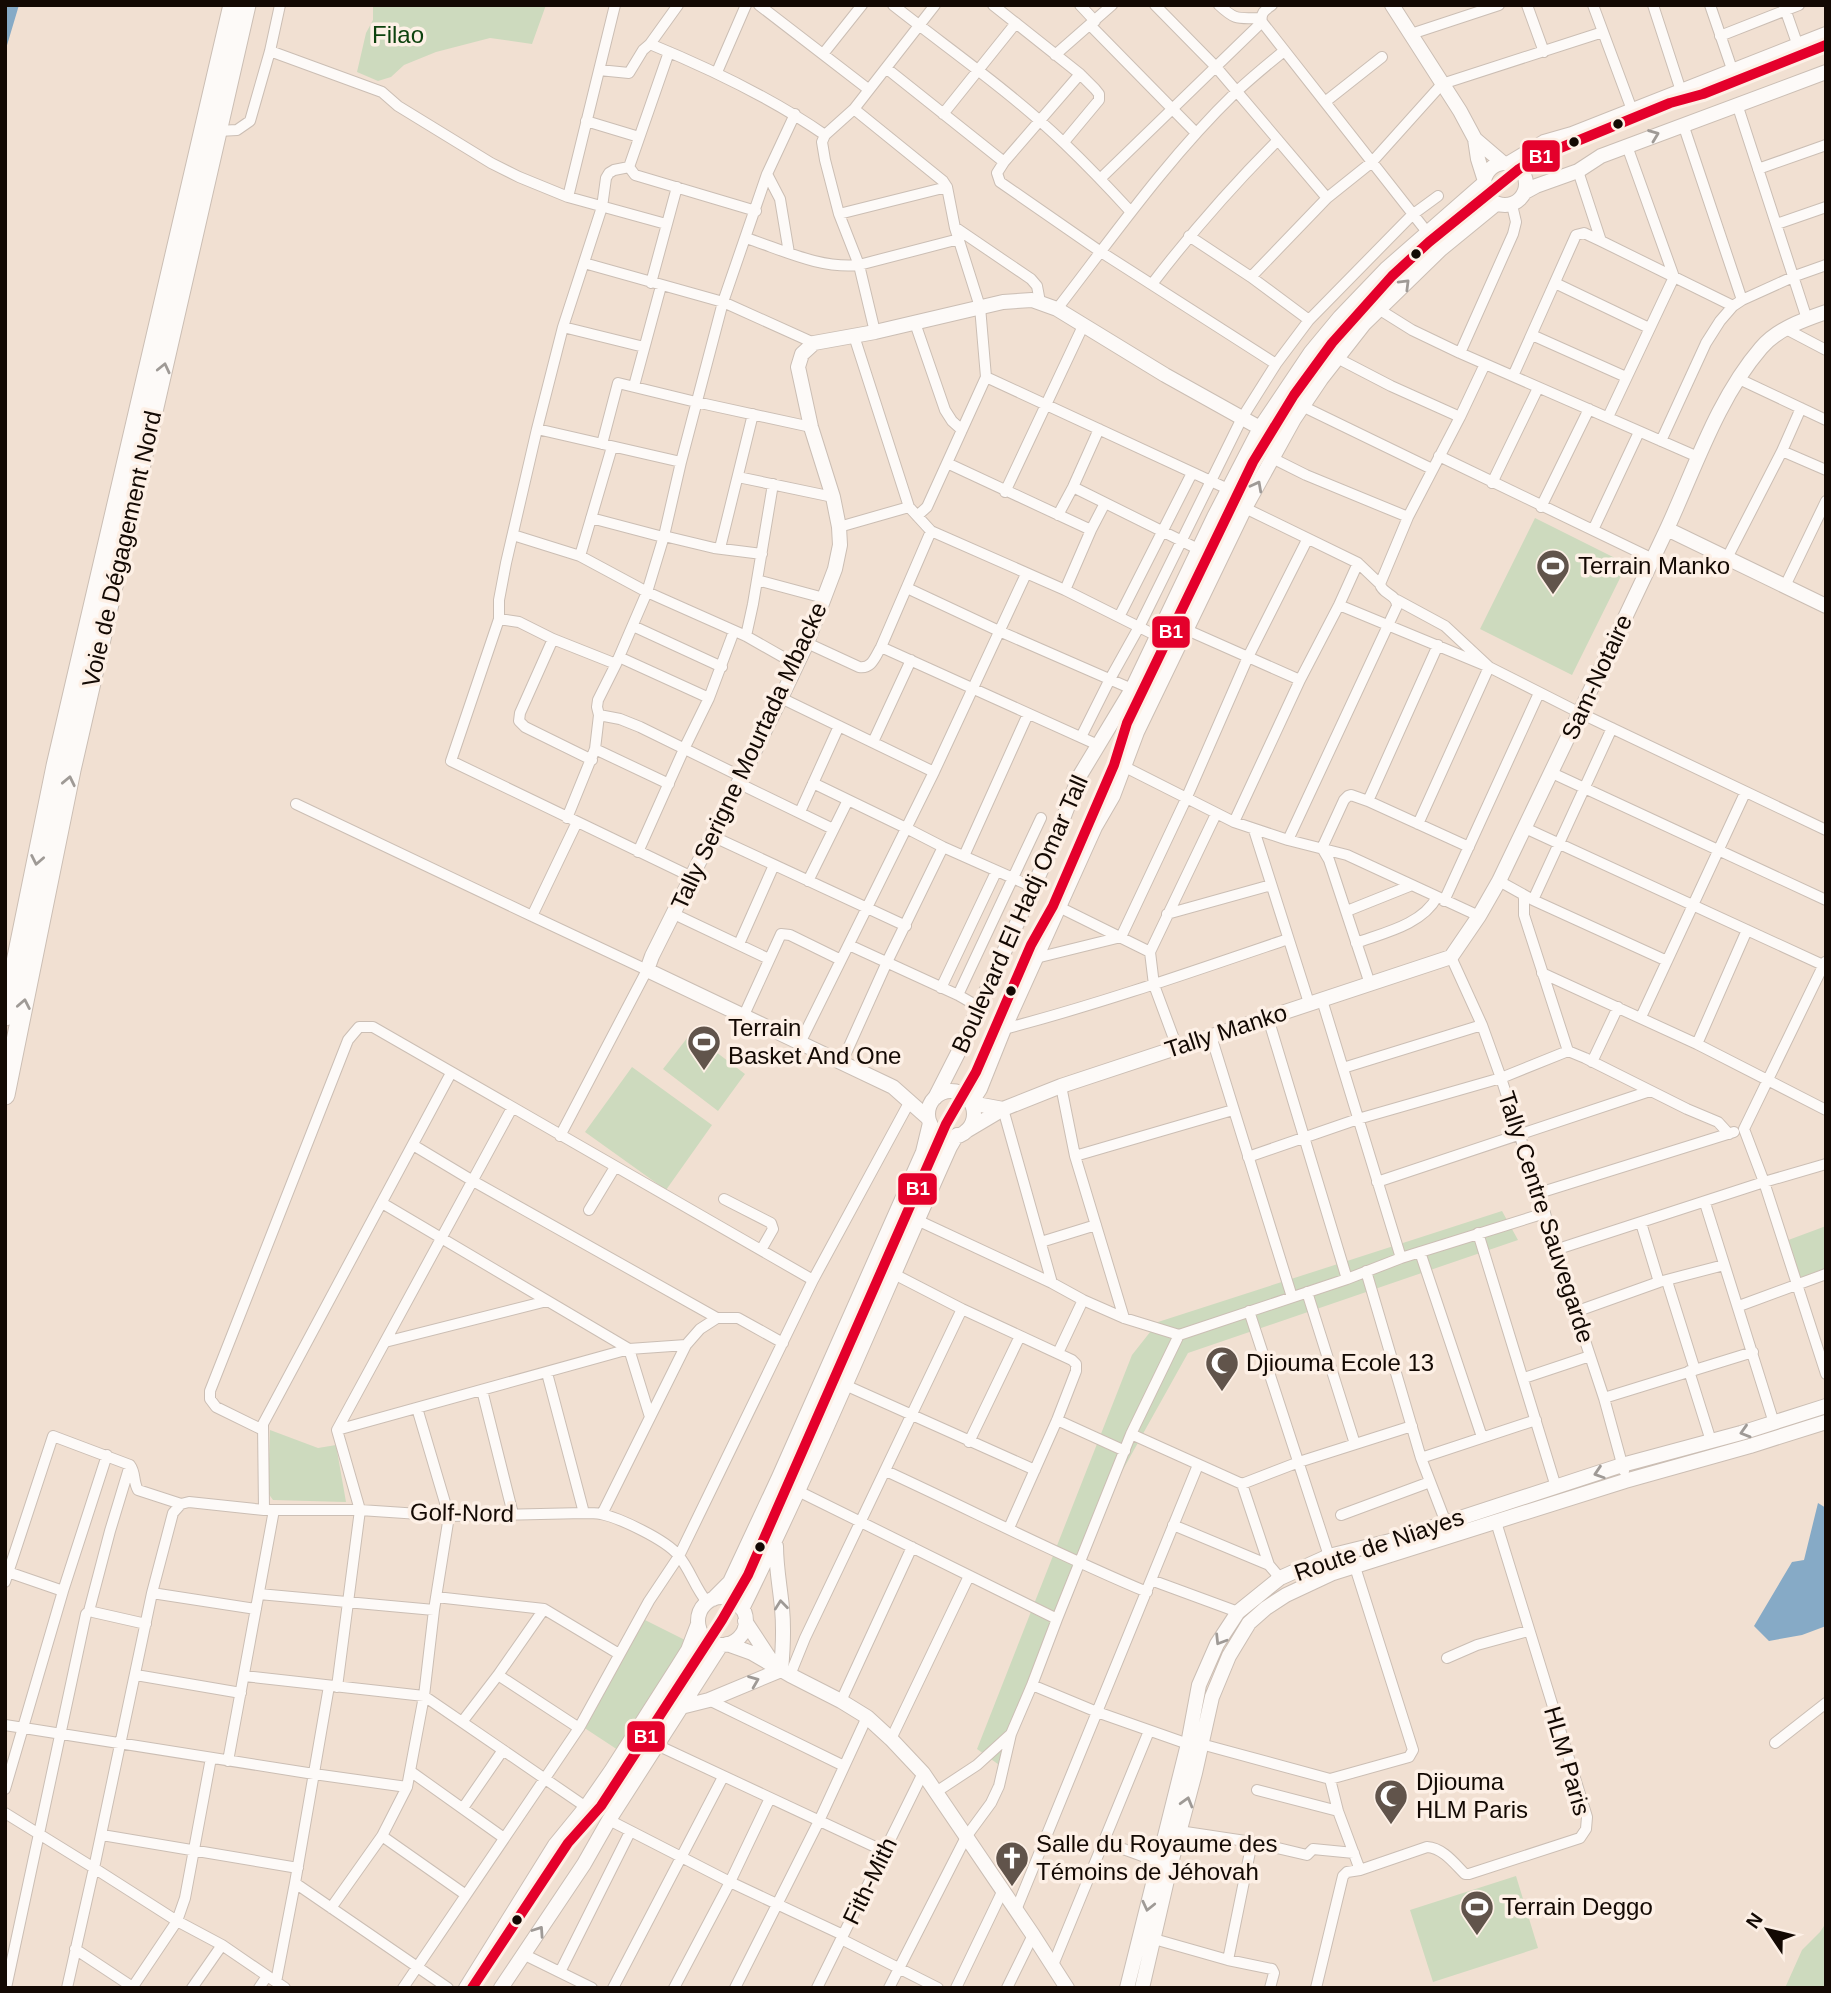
<svg xmlns="http://www.w3.org/2000/svg" width="1831" height="1993" font-family="Helvetica,sans-serif">
<style>
.green{fill:#cddabe}
.water{fill:#86aac6}
.lines{fill:none;stroke-linecap:round;stroke-linejoin:round}
.street-casing{stroke:#cbbeb4;stroke-width:12}
.secondary-casing{stroke:#cbbeb4;stroke-width:16}
.highway-casing{stroke:#cbbeb4;stroke-width:21}
.street{stroke:#fdfaf8;stroke-width:10}
.secondary{stroke:#fdfaf8;stroke-width:14}
.highway{stroke:#fdfaf8;stroke-width:19}
.bus-1-casing{stroke:#fdf0e6;stroke-width:16}
.bus-1{stroke:#e4002b;stroke-width:10}
.oneway{stroke:#9f9a96}
.bus-dot{fill:#130903;stroke:#fdf0e6;stroke-width:2.5}
.labels{text-anchor:middle;stroke-width:7;stroke-linejoin:round;paint-order:stroke}
.park-label{font-size:24px;fill:#0d420e;stroke:#fdf0e6}
.street-label{font-size:24px;fill:#130903;stroke:#fdf0e6}
.poi-label{font-size:24px;fill:#130903;stroke:#fdf0e6;text-anchor:start}
.line-badge{stroke:#fdf0e6;stroke-width:2.5}
.badge-label{font-size:19px;text-anchor:middle;font-weight:bold;fill:#fff}
</style>
<rect width="100%" height="100%" fill="#f1e0d2"/>
<path class="green" d="M373,5h173l-14,39 -42,-6 -54,14 -32,13 -13,12 -13,4 -21,-9 9,-39 7,-13z
M1535,518l92,46 -55,111 -92,-46z
M691,1033l54,41 -27,37 -55,-42z
M632,1067l80,58 -46,65 -81,-58z
M1502,1211l16,29 -330,113 -87,156 -99,258 -25,-18 155,-394 26,-33z
M1826,1226v47l-28,11 -15,-42z
M270,1430l48,18 18,-3 10,57 -73,-2 -5,-7z
M643,1619l46,23 -71,108 -35,-23z
M1516,1876l22,72 -105,34 -23,-72z
M1826,1923v65h-41l17,-38 18,-18z"/>
<path class="water" d="M5,5h14l-14,47z
M1818,1503l8,5v118l-24,9 -33,6 -15,-15 38,-64 12,-2z"/>
<g class="lines">
<g class="street-casing">
<path id="street" d="M678,5l-28,39c61,25 120,53 175,91
M759,5l109,84
M893,5c57,45 118,87 171,138 23,22 45,45 67,69
M993,5l87,69 15,15 4,5v6l-35,42
M1080,5l15,16
M1155,5l61,62 111,131
M1219,5c17,16 19,13 42,13
M1527,5l17,47
M1593,5l39,105
M1653,5l28,86
M1710,5l23,67
M1784,6l14,40
M1262,22l165,210
M1090,25l106,108
M1411,34l88,-29
M1720,36l79,-31
M270,51l112,41 16,14 93,57 28,14 49,20 98,27
M669,52l-40,115 6,8 121,36
M823,54l39,-49
M1055,55l57,-50
M886,68l118,94
M599,70l30,3 14,-23 7,-6
M717,72l29,-67
M1080,74l-76,88 -7,11 3,9 101,70 175,112
M1325,102l57,-45
M1737,104l70,215
M854,109l89,72 4,6 8,41 25,79 6,70 -59,130 -10,9
M943,114l73,-91
M586,121l53,16
M1683,124l59,176
M218,131l19,-1 13,-9 20,-70 10,-46
M629,167l-15,3 -5,3 -3,5 -4,29 -39,120 -26,102 -31,134 -7,37v19l-48,142 241,116
M1758,169l68,-24
M1578,171l23,70
M767,174l13,25 9,54
M1100,179l162,-157c-2,-9 3,-12 10,-17
M568,197l47,-192
M839,214l108,-27
M1777,224l49,-17
M956,228l75,51 6,7 3,16
M1189,236l62,41 58,43
M746,238c37,12 74,31 113,27l100,-26
M584,263l139,39 91,41
M1251,277l76,-79 45,-36 70,-78 161,-52
M651,283l26,-96
M1555,283l94,45
M1152,284c39,-51 81,-99 126,-144
M1057,309c57,-74 111,-151 178,-216 16,-15 33,-29 49,-42
M1380,310l32,20 48,23 238,104
M915,323l30,87 7,11 10,9
M563,327l81,20
M1786,329l40,21
M875,332l-16,-67 -20,-51 -14,-54 -3,-18 3,-7 29,-26 81,-104
M1532,335l94,42
M854,336l55,171 22,24 134,59 92,46
M1460,353l53,-119 3,-12 -4,-17
M1337,358l54,28 69,31
M1513,376l63,-141 8,-2 17,8 132,65
M986,377l242,112
M1739,379l87,41
M634,386l27,-100
M1302,406l130,63
M1608,417l66,-140 -47,-131
M537,429l144,33
M1661,441l45,-98 14,-22 13,-15 9,-6 53,-24 31,-11
M602,444l16,-61 78,19 115,25
M1782,451l44,19
M1439,456l214,103
M1272,458l34,17 102,42
M947,463l144,67
M738,477l95,20
M1492,483l46,-95
M1073,487l125,62
M1005,492l78,-166
M1541,507l48,-98
M1245,508l113,55 22,21
M1058,515l15,-28 26,-58
M591,518l72,19
M839,527l70,-20
M1593,530l46,-98
M513,535l67,21 67,36 99,44 51,29
M664,536l50,12 48,6
M720,548l33,-134
M580,556l32,-109
M1727,558l55,-107 19,-43
M757,580l67,18
M1785,586l41,-85
M907,588l92,43 133,58
M1065,590l26,-60 14,-27
M1397,600l48,26 44,41 -71,157
M1339,605l150,62 91,46 246,117
M1119,617l73,-144
M499,619l20,3 34,17 63,25
M633,626l89,41
M1187,630l113,50
M746,636l7,-32 20,-120
M553,639l-33,74 -1,8 6,6 67,33
M807,643l52,24c13,2 16,-10 22,-20l50,-116
M881,647l217,98
M619,657l90,41
M781,698l153,74
M599,715l21,4 20,8 102,50
M1081,737l29,-58 29,-52 103,-209 34,-54 33,-44 103,-105 26,-19
M873,742l38,-82
M595,749l74,35
M1125,767l109,55 54,18 59,15 132,61
M1552,773l274,127
M738,783l95,46
M813,783l93,45 37,19 90,40
M1368,801l70,-156
M296,804l236,112
M800,812l39,-86
M567,818l28,-69 4,-34 -2,-8 1,-7 18,-36 31,-72 17,-56 17,-74 42,-160 44,-128 28,-60
M1234,822l66,-142 39,-75 19,-42
M1525,828l298,137
M1254,830l55,173
M712,836l194,90
M1288,840l109,-234c0,-12 -15,-12 -17,-22l28,-67 52,-100 25,-53
M1322,848l22,-48 4,-4 3,-1 17,6 101,46
M1322,848l7,12 41,124
M638,852l46,-103 25,-51 25,-67
M964,856l64,-142
M808,881l40,-81
M1499,881l34,19 134,61
M1524,895v20l44,136
M1533,900l79,-172
M1444,901l95,-208
M1059,907l91,45
M1347,911l65,-26
M674,914l95,45
M1167,914l104,-29
M1356,943c27,-10 66,-18 81,-46
M739,944l35,-79
M849,945l109,50 21,12
M1451,957l31,68 19,53 44,135 10,37 49,148 20,73
M1036,958l85,-21 65,-138 62,-142 59,-117
M1542,973l155,71 129,66
M941,988l55,-116
M958,995l83,-177
M1322,1000l79,258
M744,1015l37,-81 9,1 51,25
M1641,1017l104,-224
M1268,1018l79,261
M1004,1029c96,-25 190,-58 284,-90
M1211,1036l81,261
M800,1043l134,-271 92,-198
M1697,1044l50,-114
M1177,1047l-23,-62 -4,-33 66,-138
M842,1062l45,-100 56,-115
M1592,1062l26,-55
M1343,1068l139,-43
M1061,1086l14,70 49,162
M1003,1109l49,174
M1744,1129l20,53 62,192
M1744,1129l81,-167
M560,1136l87,-166 -115,-54 45,-94
M413,1145l60,36 244,137h21l45,25
M1075,1156l158,-46
M1248,1157l110,-38 143,-41 67,-27 17,7 102,51 31,13 11,12
M1377,1182l273,-91
M1539,1193l195,-61
M724,1199l47,24 2,6 -12,21
M382,1203l247,146 21,68
M1705,1203l69,220
M589,1210l26,-43
M917,1220l135,63 31,17 41,18 55,17 168,-56 54,-21 144,-45
M1641,1223l18,59
M1478,1233l78,254
M1041,1242l55,-17
M1555,1250l209,-68 62,-18
M1420,1252l62,185
M1366,1271l55,187 25,65
M894,1274l68,35 110,51 4,4v7l-19,49 -48,108
M1667,1281l28,89
M1307,1292l48,152
M1739,1306l87,-32
M1249,1311l80,245
M1575,1312l84,-30 65,-17
M385,1342l162,-41
M1058,1353l25,-53
M1689,1371l22,70
M547,1373l37,140
M1524,1378l66,-22
M845,1385l190,85
M482,1390l31,124
M1604,1398l149,-46
M1057,1420l68,31
M263,1430l-47,-23 -6,-8v-8l138,-351 11,-13h14l440,253
M337,1430l292,-81 57,-4
M1131,1434l111,50 57,-22 113,-36
M969,1442l51,-106
M1421,1458l115,-38
M886,1471c87,40 172,84 261,121
M1242,1484l27,81 11,13
M798,1491l259,128
M181,1504l-8,9 -21,80 -58,275 83,53 45,24 63,43
M264,1510l-1,-86 188,-351
M602,1514l84,-169 14,-16 17,-11
M1341,1515l89,-33
M1173,1525l96,40
M5,1571l58,20
M1151,1580l87,32
M5,1582l48,-146 77,29c6,8 3,17 8,25l43,14 8,-2 75,8h96l89,6 135,-3c5,0 11,0 17,1 19,4 65,26 77,41 12,14 17,33 29,47
M152,1593l104,16
M259,1594l175,16
M436,1597l108,12 75,45
M89,1611l21,-80 20,-66
M1447,1658l30,-13 51,-14
M136,1675l105,18
M498,1675l81,53
M790,1675l15,-37 157,-329
M244,1676l180,20 162,111
M1032,1685l65,27 91,32
M337,1687l23,-177 -23,-80 175,-322
M709,1700l135,66
M841,1701l71,-154
M462,1722l36,-47 46,-66
M5,1725l309,49 93,13
M891,1739l78,-163
M1775,1743l51,-40
M1201,1744l129,35 8,32 22,59
M657,1745l227,106
M228,1761l46,-251
M410,1771l94,67
M1330,1779l79,-22 4,-7 -58,-183
M5,1789l58,-198 44,-136
M1257,1790l81,21
M936,1792l41,-27 34,-31
M463,1808l40,-58
M5,1813l89,55 -27,120
M609,1820l121,62 113,53
M1179,1831l73,11 55,13 6,-6 41,4
M102,1835l196,33
M382,1836l84,59
M1104,1842l55,20
M295,1883l153,105
M331,1908l51,-72 25,-49 17,-91 10,-86 15,-94 -32,-108
M1016,1910l182,-445
M841,1939l97,49
M1154,1939l74,21 44,9 2,4 -4,15
M75,1949l59,39
M523,1954l69,34
M1228,1960l24,-118
M1053,1965l96,-234
M560,1972l70,-140
M276,1982l19,-99 34,-197
M6,1988l80,-374 3,-3 4,1 53,12
M132,1988l45,-67 8,-23 26,-140
M192,1988l30,-43
M259,1988l8,-12
M403,1988l176,-260 70,-127 30,-45 134,-276 97,-179
M613,1988l110,-211
M674,1988l56,-106 40,-84
M735,1988l84,-167 48,-104
M817,1988l106,-215
M889,1988l77,-151 25,-34 8,-17 12,-52 21,-49 25,-66 74,-185 48,-99
M956,1988l47,-98
M1007,1988l26,-53
M1316,1988l27,-112 4,-4 13,-2 67,-23c16,1 27,16 38,27h4l111,-36 6,-9 1,-12 -91,-295"/>
</g>
<g class="secondary-casing">
<path id="secondary" d="M1392,5l68,106 15,28 28,24
M1475,139l3,20 6,19
M1484 184a21 21 0 1 1 42 0a21 21 0 1 1-42 0Z
M1509,163l35,-21 28,-8 254,-100
M1525,192l11,-6 42,-15 23,-15 225,-84
M1667,529l159,77
M928 1114a23 23 0 1 1 46 0a23 23 0 1 1-46 0Z
M935,1098l27,-53 94,-208 23,-60 53,-88 82,-172 46,-89 51,-76 29,-35 46,-48 97,-85
M1003,1109l-32,-6 9,-14 24,-60 91,-202 18,-31 24,-64 108,-224 49,-89 27,-40 43,-55 77,-75 55,-45
M928,1118l-35,-31 -246,-117 5,-14 129,-258 26,-55 28,-74 5,-24 -1,-18 -6,-30 -22,-70 -13,-60 4,-13 12,-11 61,-11 128,-30 29,-2 25,9 108,66 95,53
M966,1131l37,-22 58,-23 390,-129 28,-41 20,-35c56,-116 112,-233 167,-350 28,-60 51,-132 95,-183 16,-19 42,-28 65,-36
M776,1546c0,21 4,41 6,62 2,21 1,41 -1,62
M698 1621a24 24 0 1 1 48 0a24 24 0 1 1-48 0Z
M713,1599l17,-17 49,-105 144,-325 7,-29
M742,1609c75,-152 139,-308 208,-462l7,-12
M745,1621l29,44
M727,1644l25,9 38,22 51,26 26,16 24,22 32,34 110,162 34,53
M681,1707l28,-7 72,-30
M466,1988l89,-143 31,-38 25,-36 67,-105 10,-16 10,-26
M501,1988l83,-124 25,-44 112,-175
M1127,1988l61,-244 11,-59 18,-41 21,-32 42,-34 49,-22 61,-15 232,-76 119,-32 85,-27
M1142,1988l28,-121 25,-94 17,-76 17,-41 20,-33 17,-15 20,-13 47,-22 292,-92 125,-35 76,-24"/>
</g>
<g class="highway-casing">
<path id="highway" d="M5,1016l51,-250 177,-761
M5,1095l66,-325 175,-765"/>
</g>
<use href="#street" class="street"/>
<use href="#secondary" class="secondary"/>
<use href="#highway" class="highway"/>
<g class="bus-1-casing">
<path id="bus-1" d="M472,1988l96,-145 33,-37 121,-186 26,-45 198,-451 30,-52 55,-127 22,-39 61,-141 13,-42 126,-261 41,-67 38,-52 60,-67 37,-34 90,-73 19,-12 132,-54 33,-9 123,-49"/>
</g>
<use href="#bus-1" class="bus-1"/>
</g>
<defs><path id="oneway-chevron" d="M-2-3.5L2.5 0L-2 3.5" fill="none" stroke-width="1.6" stroke-linecap="round" stroke-linejoin="round" transform="scale(1.75)"/></defs>
<g class="oneway">
<use href="#oneway-chevron" transform="translate(1654 135) rotate(-21)"/>
<use href="#oneway-chevron" transform="translate(1405 284) rotate(-45)"/>
<use href="#oneway-chevron" transform="translate(164 368) rotate(-77)"/>
<use href="#oneway-chevron" transform="translate(1257 486) rotate(-62)"/>
<use href="#oneway-chevron" transform="translate(69 781) rotate(-78)"/>
<use href="#oneway-chevron" transform="translate(37 860) rotate(101)"/>
<use href="#oneway-chevron" transform="translate(24 1004) rotate(-79)"/>
<use href="#oneway-chevron" transform="translate(1745 1432) rotate(163)"/>
<use href="#oneway-chevron" transform="translate(1599 1473) rotate(162)"/>
<use href="#oneway-chevron" transform="translate(781 1605) rotate(-96)"/>
<use href="#oneway-chevron" transform="translate(1220 1640) rotate(122)"/>
<use href="#oneway-chevron" transform="translate(754 1681) rotate(-22)"/>
<use href="#oneway-chevron" transform="translate(1187 1802) rotate(-74)"/>
<use href="#oneway-chevron" transform="translate(1148 1906) rotate(103)"/>
<use href="#oneway-chevron" transform="translate(539 1931) rotate(-56)"/>
</g>
<defs>
<g id="stadium-pin" transform="scale(1.75)"><path d="M0 17L-7.5 6A9.5 9.5 0 1 1 7.5 6Z" fill="#61544b" stroke="#fdf0e6"/><path d="M0-5a6.5 5 0 1 0 0 10a6.5 5 0 1 0 0-10ZM-3.5-1.8h7v3.6h-7Z" fill="#fff"/></g>
<g id="mosque-pin" transform="scale(1.75)"><path d="M0 17L-7.5 6A9.5 9.5 0 1 1 7.5 6Z" fill="#61544b" stroke="#fdf0e6"/><path d="M3.5-4.9A6 6 0 1 0 3.5 4.9A5 5 0 1 1 3.5-4.9Z" fill="#fff"/></g>
<g id="church-pin" transform="scale(1.75)"><path d="M0 17L-7.5 6A9.5 9.5 0 1 1 7.5 6Z" fill="#61544b" stroke="#fdf0e6"/><path d="M-1.2-6h2.4v3.5h3.3v2.4h-3.3V6h-2.4V-.1h-3.3v-2.4h3.3Z" fill="#fff"/></g>
</defs>
<g fill-rule="evenodd">
<use href="#stadium-pin" x="1553" y="566"/>
<use href="#stadium-pin" x="704" y="1042"/>
<use href="#mosque-pin" x="1222" y="1363"/>
<use href="#mosque-pin" x="1391" y="1796"/>
<use href="#church-pin" x="1012" y="1858"/>
<use href="#stadium-pin" x="1477" y="1907"/>
</g>
<g class="bus-dot">
<circle cx="1618" cy="124" r="6"/>
<circle cx="1574" cy="142" r="6"/>
<circle cx="1416" cy="254" r="6"/>
<circle cx="1011" cy="991" r="6"/>
<circle cx="760" cy="1547" r="6"/>
<circle cx="517" cy="1920" r="6"/>
</g>
<g class="labels">
<g class="park-label">
<text x="398" y="43">Filao</text>
</g>
<g class="street-label">
<text transform="translate(122 549) rotate(-77)" y="8">Voie de Dégagement Nord</text>
<text transform="translate(1597 677) rotate(-65)" y="8">Sam-Notaire</text>
<text transform="translate(749 756) rotate(-65)" y="8">Tally Serigne Mourtada Mbacke</text>
<text transform="translate(1020 914) rotate(-66)" y="8">Boulevard El Hadj Omar Tall</text>
<text transform="translate(1226 1031) rotate(-18)" y="8">Tally Manko</text>
<text transform="translate(1546 1217) rotate(72)" y="8">Tally Centre Sauvegarde</text>
<text transform="translate(462 1513) rotate(1)" y="8">Golf-Nord</text>
<text transform="translate(1379 1545) rotate(-19)" y="8">Route de Niayes</text>
<text transform="translate(1567 1761) rotate(74)" y="8">HLM Paris</text>
<text transform="translate(870 1881) rotate(-64)" y="8">Fith-Mith</text>
</g>
<g class="poi-label">
<text x="1578" y="574">Terrain Manko</text>
<text x="728" y="1036">Terrain<tspan x="728" dy="28">Basket And One</tspan></text>
<text x="1246" y="1371">Djiouma Ecole 13</text>
<text x="1416" y="1790">Djiouma<tspan x="1416" dy="28">HLM Paris</tspan></text>
<text x="1036" y="1852">Salle du Royaume des<tspan x="1036" dy="28">Témoins de Jéhovah</tspan></text>
<text x="1502" y="1915">Terrain Deggo</text>
</g>
</g>
<g class="line-badge">
<rect x="1521" y="139" width="40" height="34" rx="7" fill="#e4002b"/>
<rect x="1151" y="615" width="40" height="34" rx="7" fill="#e4002b"/>
<rect x="897" y="1172" width="41" height="34" rx="7" fill="#e4002b"/>
<rect x="626" y="1720" width="40" height="33" rx="7" fill="#e4002b"/>
</g>
<g class="badge-label">
<text x="1541" y="163">B1</text>
<text x="1171" y="638">B1</text>
<text x="918" y="1195">B1</text>
<text x="646" y="1743">B1</text>
</g>
<rect width="1831" height="1993" fill="none" stroke="#130903" stroke-width="14"/>
<g transform="translate(1768 1930) rotate(305)" stroke="#fdf0e6" stroke-width="5" paint-order="stroke">
<path d="M0-5L12 26L0 18L-12 26Z" fill="#130903"/>
<text y="-10" font-size="19" font-weight="bold" text-anchor="middle" fill="#130903">N</text>
</g>
</svg>
